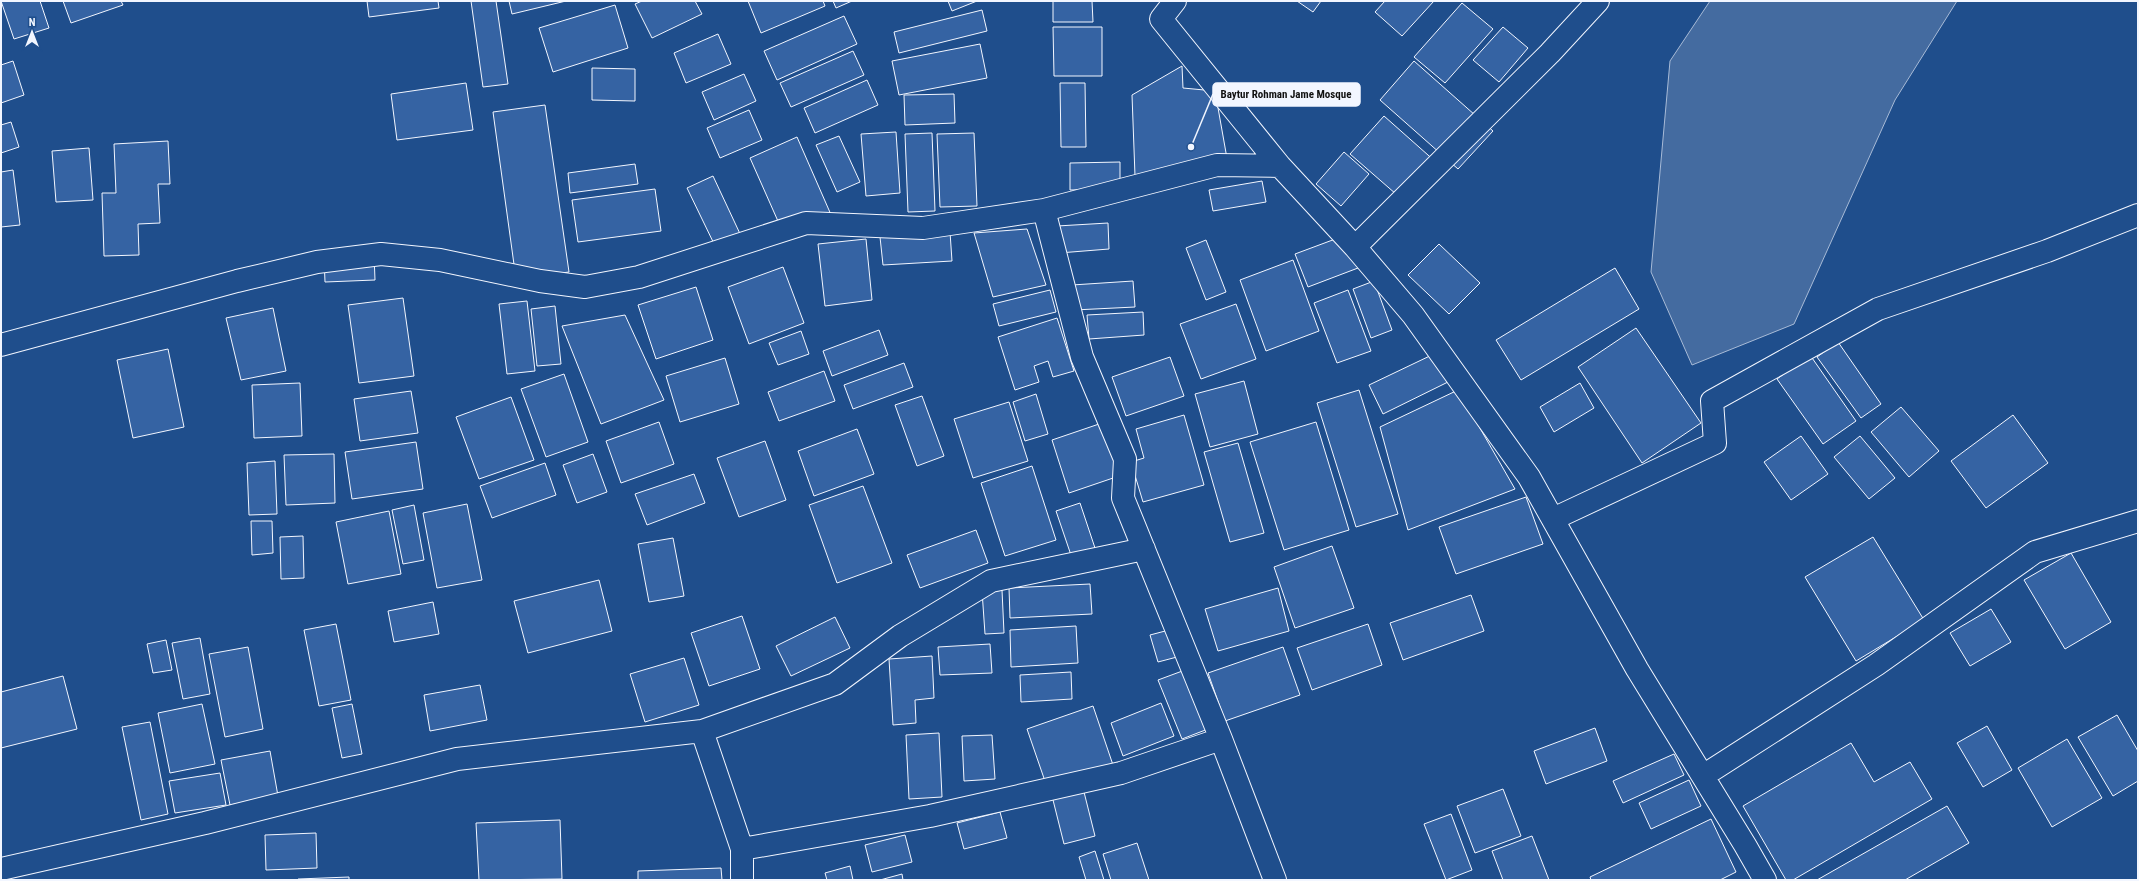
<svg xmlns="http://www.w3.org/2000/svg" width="2139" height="881" font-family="'Roboto Condensed',sans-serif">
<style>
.water{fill:#446ba0;stroke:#a8bbd7}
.building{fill:#3563a3;stroke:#f2f6ff}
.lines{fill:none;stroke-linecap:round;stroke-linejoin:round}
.street-casing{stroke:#f2f6ff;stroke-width:24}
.street{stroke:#1f4e8c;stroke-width:22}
.leader{fill:none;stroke:#f2f6ff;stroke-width:1.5}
.callout-dot{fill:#f2f6ff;stroke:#1f4e8c;stroke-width:1.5}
.callout{fill:#f2f6ff;stroke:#f2f6ff;stroke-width:1.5}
.callout-label{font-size:11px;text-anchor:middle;font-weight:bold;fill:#111}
</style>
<rect width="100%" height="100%" fill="#1f4e8c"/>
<path class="water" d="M1710,1h247l-62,99 -101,224 -102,41 -41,-93 19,-211z"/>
<path class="building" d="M1,1h39l9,27 -35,11z
M63,1h58l2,4 -52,18z
M367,1h71l1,7 -70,9z
M471,1h25l12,83 -25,3z
M509,1h57l-54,13z
M642,1h53l7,13 -50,24 -17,-34z
M748,1h75l2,5 -64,27z
M833,1h19l-16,7z
M948,1h29l-25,10z
M1053,1h39l1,21h-40z
M1297,1h24l-8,11z
M1385,1h49l-32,35 -27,-24z
M1462,3l31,26 -48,54 -31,-26z
M615,5l13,43 -75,24 -14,-44z
M982,10l5,21 -88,22 -5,-21z
M844,16l13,28 -80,36 -13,-29z
M1053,27h49v49h-48z
M1503,27l25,21 -29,34 -26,-22z
M718,34l13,30 -45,19 -12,-30z
M980,44l7,34 -88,17 -7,-34z
M853,51l11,24 -73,32 -11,-24z
M13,61l11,34 -23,8v-38z
M1414,61l79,70 -35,38 -78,-69z
M1182,66l1,22 32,3 13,73 -93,12 -3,-81z
M592,68l43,1v32l-43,-1z
M744,74l12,27 -42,19 -12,-28z
M867,80l11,25 -63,28 -11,-25z
M466,83l7,47 -76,10 -6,-46z
M1060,83h25l1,64h-25z
M954,94l1,29 -50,2 -1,-30z
M545,105l24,167 -53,7 -23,-167z
M749,110l13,30 -42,18 -13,-30z
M1384,116l53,47 -33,38 -54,-47z
M11,122l8,25 -18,6v-28z
M896,132l4,61 -34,3 -5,-62z
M932,133l3,78 -27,1 -3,-78z
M974,133l3,73 -37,1 -3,-73z
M839,136l21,46 -23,10 -21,-47z
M797,137l35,80 -47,20 -35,-79z
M168,141l2,43h-12l2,39 -22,1 1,31 -35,1 -2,-63h14l-2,-49z
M89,148l4,52 -37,2 -4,-51z
M1344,152l25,22 -28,32 -25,-22z
M1120,162v27l-50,1v-27z
M635,164l3,20 -68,9 -2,-20z
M13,170l7,55 -19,2v-55z
M713,176l29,62 -25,12 -30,-62z
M1262,181l4,21 -53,9 -4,-21z
M655,189l6,42 -83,11 -6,-42z
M1108,223l1,26 -50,4 -2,-27z
M1027,229l19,56 -53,12 -19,-64z
M950,232l2,29 -69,4 -3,-28z
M1346,235l12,33 -50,19 -13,-33z
M866,239l6,61 -47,6 -7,-62z
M1206,240l20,52 -20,8 -20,-52z
M1439,244l41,39 -31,31 -41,-39z
M374,254l1,26 -50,2 -1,-25z
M1293,260l26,71 -53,20 -26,-71z
M783,267l21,56 -55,21 -21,-57z
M1615,268l24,41 -118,71 -25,-40z
M1133,281l2,26 -61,3 -2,-25z
M1374,281l18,49 -21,8 -18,-49z
M696,287l17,53 -57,19 -18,-54z
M1050,290l6,22 -57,14 -6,-22z
M1348,290l23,61 -34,12 -23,-60z
M403,298l11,78 -55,7 -11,-78z
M527,301l8,70 -28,3 -8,-70z
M1236,304l20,55 -55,20 -21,-55z
M555,306l6,58 -24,2 -6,-57z
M273,308l13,63 -45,9 -15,-62z
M1143,312l1,23 -55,4 -2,-24z
M625,315l39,85 -63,24 -39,-98z
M1057,318l17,53 -21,6 -5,-16 -14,5 5,16 -24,8 -17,-53z
M1636,328l65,95 -59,40 -64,-96z
M879,330l9,25 -56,21 -9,-25z
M801,331l8,23 -31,11 -9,-22z
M1838,342l43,62 -20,14 -44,-61z
M168,349l16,78 -51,11 -16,-78z
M1436,353l14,28 -67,33 -14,-29z
M1810,355l46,66 -33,23 -46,-65z
M1170,357l14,39 -58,20 -14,-39z
M725,358l14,46 -59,18 -14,-46z
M904,363l9,24 -60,22 -9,-24z
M824,371l11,30 -56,20 -11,-29z
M564,374l24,68 -42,15 -25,-68z
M1244,381l14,53 -48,13 -15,-53z
M300,383l2,53 -48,2 -2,-53z
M1580,383l14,25 -40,24 -14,-25z
M1359,390l39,124 -42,13 -39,-124z
M1458,390l57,99 -107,41 -28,-103z
M411,391l7,42 -58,8 -6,-42z
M1036,394l12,40 -23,7 -12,-39z
M922,396l22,60 -27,10 -22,-61z
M511,397l23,63 -55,19 -23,-62z
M1009,402l19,59 -55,17 -19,-59z
M1901,407l38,44 -30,26 -38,-45z
M1184,415l20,70 -61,17 -12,-40 13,-4 -8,-29z
M2013,415l35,48 -62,45 -35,-47z
M659,422l15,42 -53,19 -15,-42z
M1316,422l33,108 -65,20 -34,-108z
M1102,423l17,53 -50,17 -17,-53z
M857,429l17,45 -60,22 -16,-45z
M1801,436l27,38 -37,26 -27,-38z
M1860,436l35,42 -26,21 -35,-42z
M765,441l21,59 -47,17 -22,-59z
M416,442l7,47 -71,10 -7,-47z
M1238,443l26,90 -34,9 -26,-90z
M334,454l1,49 -49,2 -2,-50z
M593,454l14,38 -30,11 -14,-38z
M275,461l2,53 -28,1 -2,-52z
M545,463l11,32 -64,23 -12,-32z
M1032,466l24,74 -51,16 -24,-73z
M694,474l11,29 -58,22 -12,-31z
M863,486l29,77 -55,20 -28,-78z
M1526,497l17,47 -87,30 -17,-47z
M1080,503l17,51 -24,7 -17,-50z
M467,504l15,76 -45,8 -14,-75z
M414,505l10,55 -21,4 -11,-54z
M389,511l12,63 -53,10 -12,-62z
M251,521h21l1,32 -21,2z
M976,530l12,33 -68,25 -13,-33z
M303,536l1,42 -23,1 -1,-42z
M1873,537l51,83 -68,41 -51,-84z
M673,538l11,58 -35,6 -11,-58z
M1332,546l22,62 -59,20 -21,-61z
M2071,553l40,69 -46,27 -41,-69z
M599,580l13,51 -84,22 -14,-52z
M1090,584l2,30 -82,4 -1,-30z
M1278,588l11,43 -71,20 -13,-42z
M1002,590l2,43 -19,1 -3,-43z
M1471,595l13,36 -81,29 -13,-37z
M433,602l6,32 -45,8 -6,-31z
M1991,609l20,33 -41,24 -20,-33z
M742,616l18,53 -51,17 -18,-53z
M835,617l15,31 -59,28 -15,-30z
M336,624l15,76 -32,6 -15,-76z
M1368,624l14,41 -70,25 -15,-42z
M1076,626l2,37 -67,4 -1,-37z
M1169,630l8,27 -19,5 -8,-27z
M200,638l10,56 -27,5 -11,-56z
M166,640l6,30 -19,3 -6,-29z
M990,644l2,29 -52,2 -2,-28z
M248,647l15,82 -38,8 -16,-83z
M1283,647l17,48 -75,26 -17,-48z
M932,656l2,42 -19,2 1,23 -23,2 -4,-66z
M684,658l15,47 -54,17 -15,-48z
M1185,670l23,59 -26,10 -24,-59z
M1071,672l1,27 -51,3 -1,-27z
M63,676l14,53 -76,19v-56z
M480,685l7,35 -57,11 -6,-36z
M1161,703l13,33 -51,20 -12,-33z
M202,704l13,60 -45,9 -12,-60z
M352,704l10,50 -20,4 -10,-50z
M1093,706l20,59 -66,22 -20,-58z
M2117,715l21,36v30l-25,15 -35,-59z
M150,722l18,92 -27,6 -19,-93z
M1987,726l25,44 -29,17 -26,-44z
M1595,728l12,33 -61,23 -12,-33z
M939,733l3,64 -33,2 -3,-64z
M992,735l3,44 -31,2 -2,-45z
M2067,739l35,59 -50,29 -34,-59z
M1851,743l23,39 36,-20 22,37 -139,81h-7l-43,-74z
M270,751l8,45 -48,9 -9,-45z
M1674,754l10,21 -61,28 -10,-22z
M220,773l6,32 -51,8 -6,-32z
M1689,780l12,26 -50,23 -12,-26z
M1083,788l12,48 -31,8 -12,-48z
M1503,789l18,47 -46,17 -18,-47z
M1947,806l22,37 -64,37h-88z
M1000,812l7,26 -43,11 -7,-26z
M1451,814l21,56 -26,10 -22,-56z
M1711,819l25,53 -16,8h-129l-1,-3z
M560,820l2,59 -83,1 -3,-57z
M316,833l1,35 -51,2 -1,-35z
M905,835l7,27 -40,10 -7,-27z
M1532,836l17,44h-46l-11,-29z
M1137,843l12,37h-38l-8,-26z
M1095,851l9,29h-18l-7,-23z
M850,866l3,14h-26l-2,-7z
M721,868l1,12h-84v-9z
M902,874l1,6h-23z
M349,877v3h-51v-1z"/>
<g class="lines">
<g class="street-casing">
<path id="street" d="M1175,1l-14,18 119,147
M1044,210l38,147 43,102 -2,39 98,241 54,141
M1355,247l195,-194 48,-52
M1,345l236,-64 80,-19 64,-8 59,6 100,21 45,6 54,-10 167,-54 117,5 121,-18 173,-45 63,1 75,81 58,68 116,162 108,192 108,176 20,35
M1553,519l162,-76 -3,-42 166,-92 169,-58 91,-36
M702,731l40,118 188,-33 191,-43 100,-34
M1703,776l173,-111 159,-113 103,-31
M1,869l204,-46 252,-64 245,-28 133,-47 65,-48 91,-55 153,-32
M742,880v-31"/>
</g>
<use href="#street" class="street"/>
</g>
<path class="leader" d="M1191 147L1213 94"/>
<circle class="callout-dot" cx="1191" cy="147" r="4"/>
<rect class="callout" x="1213" y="83" width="147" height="23" rx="4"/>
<g class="callout-label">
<text x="1286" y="98">Baytur Rohman Jame Mosque</text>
</g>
<rect width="2139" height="881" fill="none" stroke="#f2f6ff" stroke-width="4"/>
<g transform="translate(32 32)" stroke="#1f4e8c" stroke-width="3" paint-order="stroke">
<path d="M0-3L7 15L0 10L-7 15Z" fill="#f2f6ff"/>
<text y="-6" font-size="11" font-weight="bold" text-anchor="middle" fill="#f2f6ff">N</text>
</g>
</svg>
